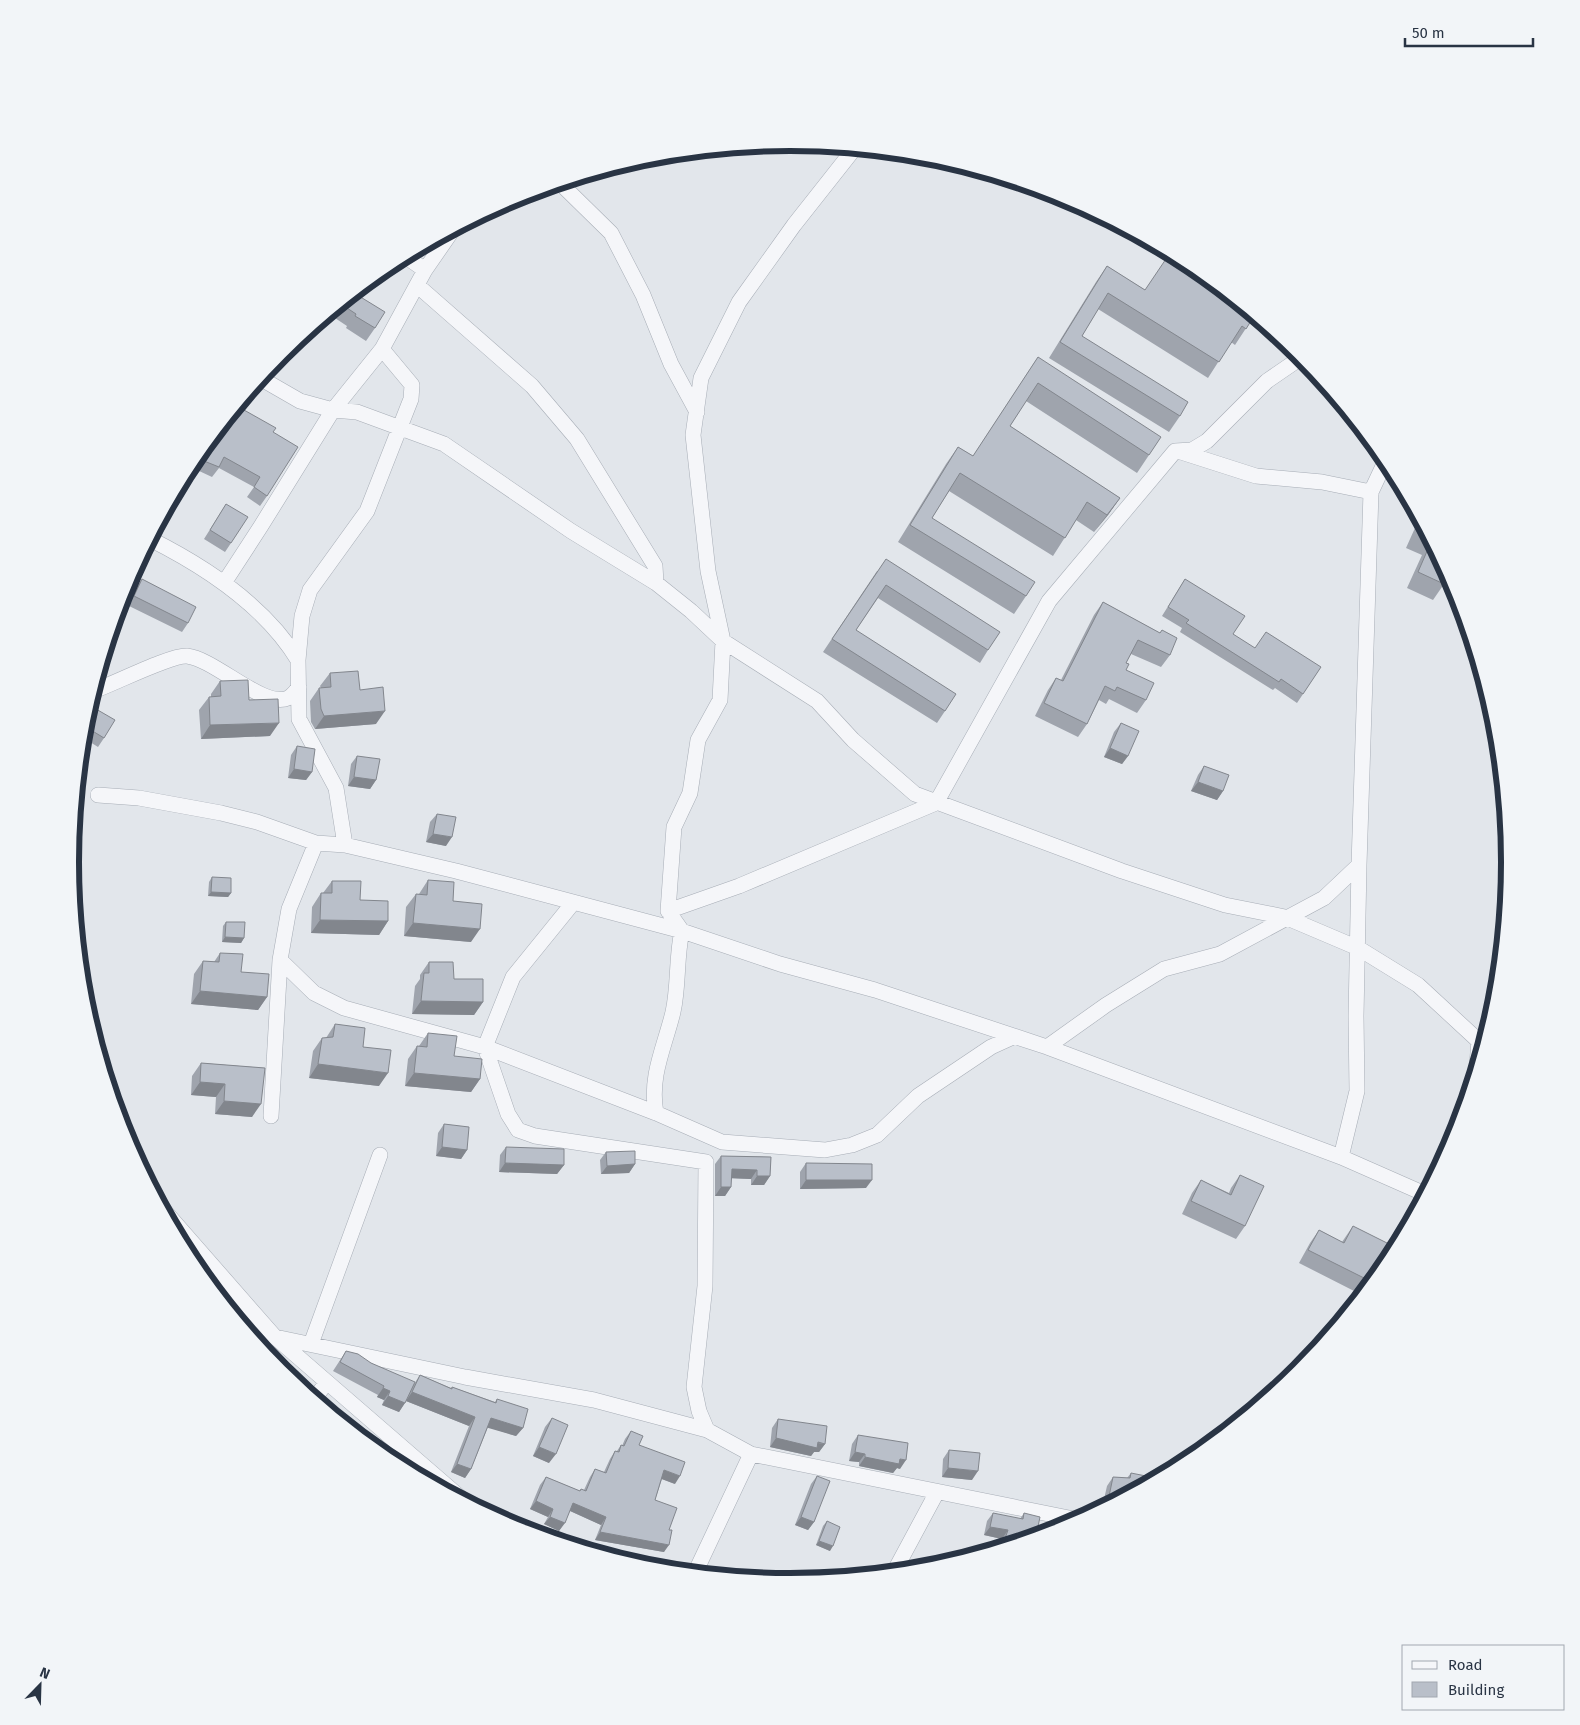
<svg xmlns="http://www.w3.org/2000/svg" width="1580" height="1725" font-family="'Fira Sans',sans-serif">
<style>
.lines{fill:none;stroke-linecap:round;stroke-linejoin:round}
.street-casing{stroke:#a7adb6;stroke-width:16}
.street{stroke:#f5f6f9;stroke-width:15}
.wall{fill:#9fa4ad}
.shaded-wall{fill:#82868d}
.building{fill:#b9bfc9;stroke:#82868d}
.rim{fill:none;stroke:#293444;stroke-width:6}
</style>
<rect width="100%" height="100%" fill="#e2e6eb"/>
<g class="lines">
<g class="street-casing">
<path id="street" d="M560,183l51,50 32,62 28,69 26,48
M405,256l20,14
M418,286l114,100 45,53 78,127 1,17
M260,378l40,23 33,9 24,2 87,32 127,87 85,52 35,28 32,30 94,60 36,39 62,54 207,77 103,34 60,12 73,31 60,37 65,60
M1181,452l75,24 66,6 49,10
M150,539c56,28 115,67 148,121
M224,583l37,-57 72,-116 49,-61 43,-79 27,-39
M93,691c21,-7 77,-36 94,-35 28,3 77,53 101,42 4,-2 8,-7 11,-11
M98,795l41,3 82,15 36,9 59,21 29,2 111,26 226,60 98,33 95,26 172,57 294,110 84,37
M316,843l-27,66 -9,51 34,33 30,15 141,39 23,67 10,16 17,6 171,26 -1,124 -11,101 5,24 8,19
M345,845l-9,-57 -37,-69 -1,-59 4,-44 8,-26 57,-79 44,-112 1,-14 -30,-36
M573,903l-60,74 -28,70 171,66 66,29 103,8 27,-5 25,-10 41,-39 73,-49 22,-10
M668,911l71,-25 197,-83 113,-202 126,-150 17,-1 15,-9 60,-60 35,-24
M1047,1047l59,-42 58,-36 56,-15 104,-56 35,-33
M1477,1066l2,-26
M656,1113c-7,-37 9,-67 17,-101 6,-27 3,-55 9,-81l-14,-20 6,-84 16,-34 8,-53 22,-40 3,-59 -15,-70 -15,-136 8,-57 38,-76 55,-77 60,-76
M271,1116l9,-156
M1341,1157l16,-66 -1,-75 3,-151 12,-373 15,-32
M162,1208l113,129 187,162
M275,1337l190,40 129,23 113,30 44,24 328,66
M311,1344l69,-189
M314,1399l13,-17
M894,1572l43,-80
M695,1573l56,-119"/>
</g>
<use href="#street" class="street"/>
</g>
<path class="wall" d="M1191,265l63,51 -19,29 -4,-3 -23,36 -110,-69 -16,27 98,80 -11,16 -120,-74 47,-76 11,-16 38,24 45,-24z
M354,293l21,35 -9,13 -20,-13 1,-2 -18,-12z
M1038,357l111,98 -12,18 -111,-72 -16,25 110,72 -12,17 -14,17 -18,-12 -23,36 -104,-65 -17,27 94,78 -12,18 -116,-72 48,-78 12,-17 15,9z
M252,388l-8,22 29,22 -6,64 -7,10 -13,-9 7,-10 -35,-19 -7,9 -15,-7 10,-19 -5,-2z
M226,504l5,39 -6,9 -21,-13z
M1419,519l29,55 -4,10 -11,16 -26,-12 15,-33 -16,-7z
M877,571l111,79 -8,13 -102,-65 -22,32 89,81 -8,12 -114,-71z
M142,579l46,44 -6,9 -55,-27 9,-17z
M1185,579l48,55 70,60 -6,9 -22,-15 -2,2 -93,-58 2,-4 -20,-12z
M1103,602l57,31 2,-3 8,25 -9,12 -30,-13 -5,9v7l20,30 -9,13 -28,-14 -3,5 -7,-4 -12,24 -9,13 -43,-21 13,-26 8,-12 5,2 33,-65z
M330,673l30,17 16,34 -61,5 -4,-7 -1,-21 9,-13h2l-1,-2z
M220,681l29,19 21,36 -69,3 -2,-29 10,-13h2v-3z
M96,709l8,29 -6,9 -16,-10 1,-8z
M1121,723l7,33 -6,8 -18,-7 10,-25z
M297,746l15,26 -6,8 -18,-2 3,-23z
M357,756l19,24 -6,9 -22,-3 3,-22z
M1204,766l19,25 -6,9 -26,-9 7,-16z
M437,814l9,32 -20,-4 4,-20z
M212,877l19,16 -3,4 -20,-1 1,-14z
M428,880l25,21 18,41 -67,-6 2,-29 10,-13h3z
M332,881l56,40 -9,14 -68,-2 1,-26 9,-14h2z
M226,922l18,16 -3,5 -19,-1 1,-16z
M220,953l47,44 -9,13 -67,-6 3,-30 9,-13 11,1z
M429,962l54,40 -9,13 -62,-1 3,-28 5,-7v-4z
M335,1024l28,23 16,39 -70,-8 4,-27 9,-13h4z
M428,1033l52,46 -9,13 -66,-6 3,-27 9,-13h2z
M201,1063l64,5 -13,49 -37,-3 1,-17 -25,-2 1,-19z
M444,1124l23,26 -6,9 -25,-3 2,-23z
M506,1147l58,18 -7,9 -58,-2 1,-17z
M606,1152l29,12 -6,9 -28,1 -1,-14z
M721,1156l50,1 -1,19 -6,9h-13v-6l-20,-1v9l-6,9h-10v-32z
M806,1163l60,25 -66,1v-17z
M1240,1175l5,51 -9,13 -54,-25 10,-21 9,-13 28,13 2,-5z
M1353,1226l17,55 -10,13 -61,-31 11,-20 9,-13 23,12z
M346,1351l68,33 6,-9 31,13 1,-1 43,15 2,-3 26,29 -7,8 -28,-9 -17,42 -6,9 -14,-6 18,-46 -63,-25 -7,11 -17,-7 2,-5 -7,-3 1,-2 -45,-24z
M552,1418l-3,45 -16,-7 12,-29z
M778,1419l47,25 -6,8h-5l-3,4 -41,-9 2,-19z
M631,1431l8,14 36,39 -13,-5 -7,21 14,30 -5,22 -69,-12 6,-15 -31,-14 -11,20 -15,-7 4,-7 -18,-8 10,-24 6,-8 34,14 1,-2 3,1 6,-13 5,-8 9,3 6,-13 5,-8h2l4,-6 1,1 3,-7z
M858,1435l42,34 -3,-1 -4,5 -34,-7v-4l-10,-1 3,-17z
M949,1450l23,30 -30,-3 1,-18z
M1131,1473l13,13 -42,22 5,-22 6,-9 14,1z
M817,1476l-3,46 -6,8 -13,-5 16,-41z
M993,1513l27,6 4,-6 12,24 -37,11 3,-9 -18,-4 3,-14z
M827,1521l3,30 -14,-6 7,-19z"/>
<path class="shaded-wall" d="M210,440l3,1 -6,10 -5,-2z
M1120,498l-12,17 -14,17z
M385,711l-9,13 -61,5 9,-13z
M279,723l-9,13 -69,3 9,-14z
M1110,748l18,8 -6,8 -18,-7z
M294,769l18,3 -6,8 -18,-2z
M354,777l22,3 -6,9 -22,-3z
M1198,782l25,9 -6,9 -26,-9z
M433,834l19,3 -6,9 -20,-4z
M211,892l20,1 -3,4 -20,-1z
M320,920l68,1 -9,14 -68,-2z
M413,923l67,6 -9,13 -67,-6z
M225,937l19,1 -3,5 -19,-1z
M200,991l67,6 -9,13 -67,-6z
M421,1001l62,1 -9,13 -62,-1z
M318,1064l70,9 -9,13 -70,-8z
M414,1073l66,6 -9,13 -66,-6z
M200,1082l25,2 -9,13 -25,-2z
M224,1101l37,3 -9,13 -37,-3z
M442,1147l25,3 -6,9 -25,-3z
M505,1163l59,2 -7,9 -58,-2z
M635,1164l-6,9 -28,1 6,-8z
M732,1169l25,1 -6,9 -26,-1z
M757,1176h13l-6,9h-13z
M806,1180h66l-6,8 -66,1z
M721,1187h10l-6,9h-10z
M383,1388l7,3 -6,9 -7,-3z
M412,1392l63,25 -6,9 -63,-25z
M388,1396l17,7 -6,9 -17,-7z
M491,1418l32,10 -7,8 -31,-9z
M776,1438l49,6 -6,8h-5l-3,4 -41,-9z
M539,1447l17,7 -7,9 -16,-7z
M855,1452l10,2 -6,8 -10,-1z
M865,1457l35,2 6,1 -6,9 -3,-1 -4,5 -34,-7z
M457,1464l14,5 -6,9 -14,-6z
M948,1468l30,3 -6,9 -30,-3z
M664,1470l16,6 -5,8 -16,-6z
M536,1501l17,8 -5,8 -18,-8z
M573,1503l33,14 -5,8 -33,-15z
M550,1517l15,6 -6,8 -15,-7z
M801,1517l13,5 -6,8 -13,-5z
M990,1527l18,3 -6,9 -18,-4z
M600,1532l69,13 -5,7 -69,-12z
M1026,1534l10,2 -15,5z
M819,1541l14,5 -3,5 -14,-6z"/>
<path class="building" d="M1170,253l21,14 1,-2 62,51 -8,13 -4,-3 -23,36 -111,-69 -26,43 106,66 -8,14 -120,-74 47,-76 38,24z
M354,293l31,19 -10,16 -20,-12 1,-2 -15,-10z
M1038,357l123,80 -12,18 -111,-72 -28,43 110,72 -13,17 -20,-13 -22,36 -105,-65 -28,45 103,64 -9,14 -116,-71 48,-78 15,9z
M252,388l1,1 -9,21 32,18 -3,4 25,15 -31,49 -13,-9 6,-10 -36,-20 -5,10 -15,-6 9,-20 -3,-1z
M226,504l22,13 -17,26 -21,-13z
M1421,523l7,14 -11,-5z
M1431,542l17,32 -4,10 -26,-12z
M886,559l114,73 -12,18 -102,-65 -30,45 100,64 -11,17 -113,-72z
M142,579l54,28 -8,16 -54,-27z
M1185,579l60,37 -12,18 22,14 11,-16 55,35 -18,27 -22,-15 -2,3 -93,-59 3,-3 -21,-13z
M1103,602l57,31 2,-3 15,8 -7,17 -32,-15 -12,23 3,1 -3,6 28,13 -8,17 -29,-13 -2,4 -10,-5 -18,38 -43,-21 12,-25 7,3z
M358,671l2,19 23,-3 2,24 -61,5 -3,-7 -2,-21 12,-1 -1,-14z
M248,680l1,20 29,-1 1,24 -69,2 -1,-28 12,-1 -1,-15z
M96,709l19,11 -11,18 -18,-11z
M1121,723l18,8 -11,25 -18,-8z
M297,746l18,3 -3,23 -18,-3z
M357,756l23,3 -4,21 -22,-3z
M1204,766l25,9 -6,16 -25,-9z
M437,814l19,3 -4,20 -19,-3z
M212,877l19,1v15l-20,-1z
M428,880l26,2 -1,19 29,3 -2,25 -67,-6 3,-29 11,1z
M332,881h29l-1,19 28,1v20l-68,-1 1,-27h11z
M226,922h19l-1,16 -19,-1z
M220,953l23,1 -2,18 28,2 -2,23 -67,-6 3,-30 16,1z
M429,962h24l1,17h29v23l-62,-1 3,-28h5z
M335,1024l30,4 -2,19 28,3 -3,23 -70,-9 4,-26 11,-1z
M428,1033l29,3 -3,20 28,3 -2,20 -66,-6 3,-27 10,1z
M201,1063l64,5 -4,36 -37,-3 1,-17 -25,-2z
M444,1124l25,3 -2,23 -25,-3z
M506,1147l58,2v16l-59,-2z
M635,1151v13l-28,2 -1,-14z
M721,1156l50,1 -1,19h-13v-6l-25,-1 -1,18h-10z
M806,1163l66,1v16h-66z
M1240,1175l24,11 -19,40 -54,-25 10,-21 30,15z
M1353,1226l36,18 -19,37 -62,-31 11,-20 25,13z
M346,1351l12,3 13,9 44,19 -10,21 -17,-7 2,-5 -7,-3 1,-2 -44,-24z
M420,1375l32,14v-2l44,16 1,-4 31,10 -5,19 -32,-10 -20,51 -14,-5 18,-47 -63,-25z
M552,1418l16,7 -12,29 -17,-7z
M778,1419l49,7 -2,18 -7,-2 -1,6 -41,-10z
M631,1431l12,5 -4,9 46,17 -5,14 -16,-6 -9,30 22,8 -8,22h3l-3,15 -69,-13 6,-15 -33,-14 -8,20 -15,-6 3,-8 -17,-8 10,-24 34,14 1,-2 5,2 9,-22 11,4 9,-22 4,1 2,-7 3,1z
M858,1435l50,8 -2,17 -6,-1 -1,5 -34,-7v-3l-10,-2z
M949,1450l31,3 -2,18 -30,-3z
M1131,1473l15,3 -2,10 -37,20 6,-29 17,1z
M817,1476l13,5 -16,41 -13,-5z
M993,1513l30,6 1,-6 16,4 -4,19 -10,-2 -3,7 -21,6 6,-17 -18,-3z
M827,1521l13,6 -7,19 -14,-5z"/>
<path d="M0 0H1580V1725H0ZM79 862a711 711 0 1 1 1422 0a711 711 0 1 1-1422 0Z" fill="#f2f5f8" fill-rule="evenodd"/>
<path class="rim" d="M79 862a711 711 0 1 1 1422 0a711 711 0 1 1-1422 0Z"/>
<rect x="1402" y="1645" width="162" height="65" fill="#f2f5f8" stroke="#a2a8b0"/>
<rect x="1412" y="1661" width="25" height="8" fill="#f5f6f9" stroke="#a2a8b0"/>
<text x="1448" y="1670" font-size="15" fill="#293444">Road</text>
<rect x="1412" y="1682" width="25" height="15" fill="#b9bfc9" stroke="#a2a8b0"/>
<text x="1448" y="1695" font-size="15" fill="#293444">Building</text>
<g transform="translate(40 1685) rotate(23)" stroke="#f2f5f8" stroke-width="4" paint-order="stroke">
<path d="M0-4L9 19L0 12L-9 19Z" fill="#293444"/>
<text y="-8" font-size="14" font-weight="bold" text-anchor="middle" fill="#293444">N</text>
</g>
<path d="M1405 38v8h128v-8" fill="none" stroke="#293444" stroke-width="2.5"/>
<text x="1412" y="38" font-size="15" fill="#293444" stroke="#f2f5f8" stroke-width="4" paint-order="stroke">50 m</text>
</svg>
